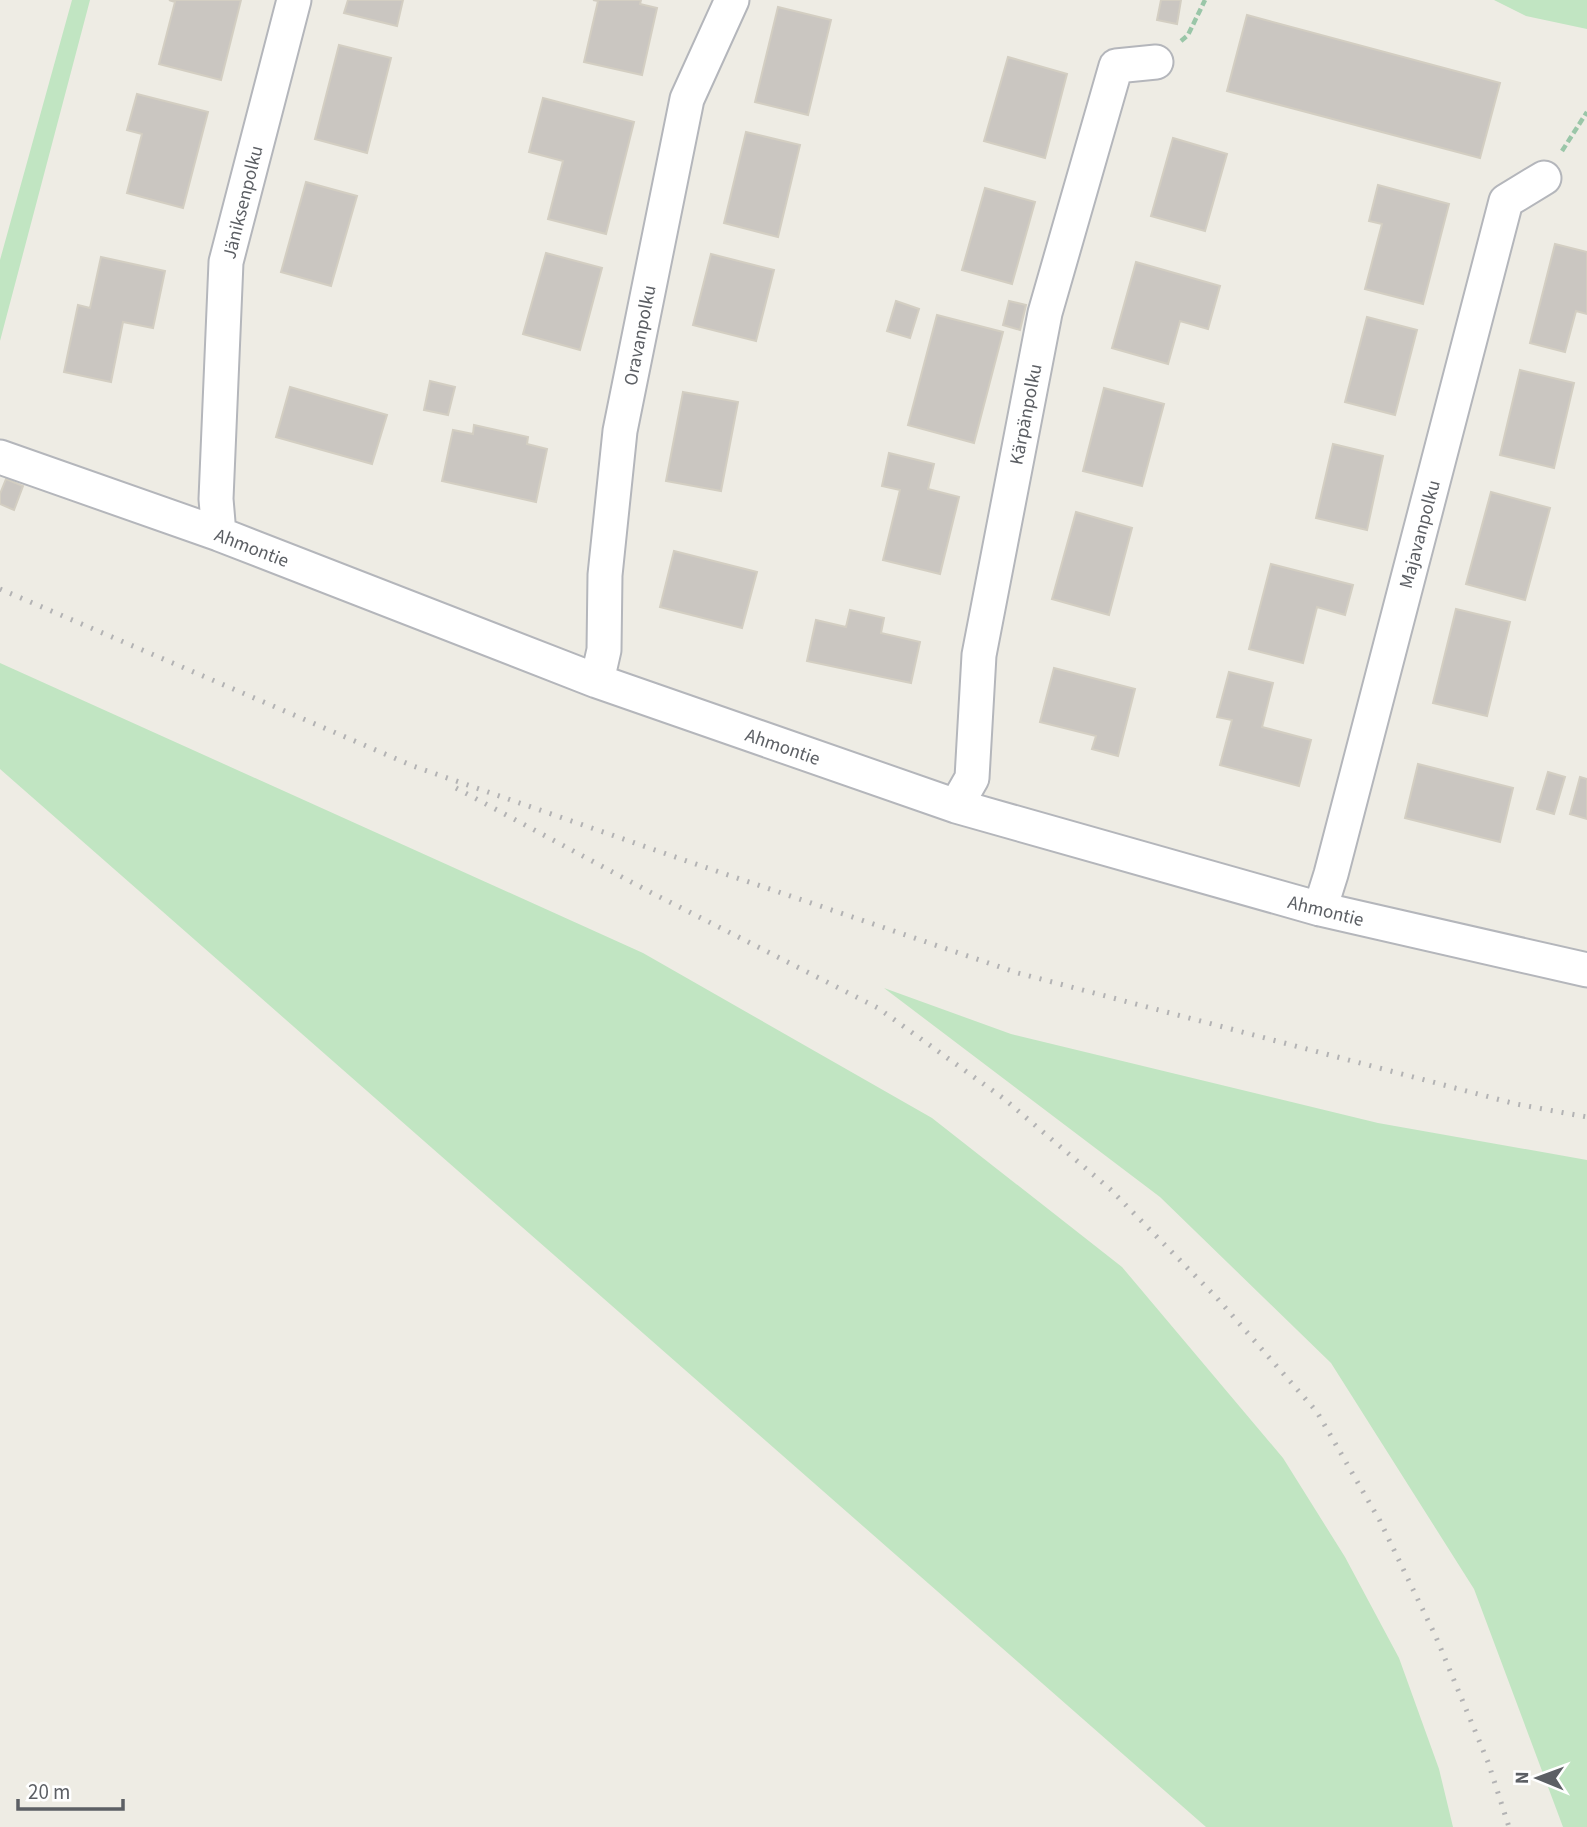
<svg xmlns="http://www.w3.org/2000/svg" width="1587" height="1827" font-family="'Source Sans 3',sans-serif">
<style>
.green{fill:#c1e5c2}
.building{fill:#cac6c1;stroke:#d3cec2;stroke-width:2}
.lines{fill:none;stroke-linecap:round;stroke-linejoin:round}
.street-casing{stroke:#b4b6bb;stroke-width:37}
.path{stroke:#9ac6a8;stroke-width:4.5;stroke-dasharray:7 3.5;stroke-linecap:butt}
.street{stroke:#fff;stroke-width:33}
.rail{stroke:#b3b3b4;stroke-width:5;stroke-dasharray:2 9;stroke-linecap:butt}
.labels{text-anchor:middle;stroke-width:5;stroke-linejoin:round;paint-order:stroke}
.street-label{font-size:19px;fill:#5c5f64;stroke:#fff}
</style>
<rect width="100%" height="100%" fill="#eeece4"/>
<path class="green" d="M72,0h18l-90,341v-81z
M1494,0h93v29l-61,-13z
M0,663l643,290 289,165 190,149 161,191 62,99 54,101 40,111 14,58h-247l-1206,-1058z
M884,988l127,46 367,89 209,37v667h-24l-89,-238 -143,-226 -171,-166z"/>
<path class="building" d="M169,0h72l-20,80 -62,-16 16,-62z
M348,0h55l-6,26 -53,-13z
M593,0h48l-1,4 17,4 -15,67 -58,-13 14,-61z
M1161,0h20l-4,24 -20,-4z
M778,7l53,13 -23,95 -53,-13z
M1247,15l253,68 -20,75 -253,-67z
M339,45l52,13 -24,95 -52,-14z
M1008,57l59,17 -22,84 -61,-17z
M137,94l71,18 -25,96 -56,-15 15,-59 -15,-4z
M543,98l91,24 -28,112 -58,-15 15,-58 -34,-9z
M746,132l54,13 -22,92 -54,-14z
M1173,138l54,16 -22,77 -54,-15z
M306,182l51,14 -26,90 -50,-14z
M1378,185l71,19 -26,100 -58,-15 17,-65 -13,-3z
M985,188l50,14 -23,82 -50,-14z
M1555,244l32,8v62l-11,-3 -11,41 -35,-9z
M546,253l56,15 -22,82 -57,-16z
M711,254l63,16 -18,71 -63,-16z
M101,257l64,14 -12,57 -30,-6 -12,60 -47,-10 14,-67 12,3z
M1136,262l84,24 -12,43 -28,-8 -12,43 -56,-16z
M896,301l23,8 -9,29 -23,-7z
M1009,301l17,4 -6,25 -17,-5z
M937,315l66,17 -29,111 -66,-18z
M1367,317l50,13 -22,85 -50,-13z
M1520,370l54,13 -20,85 -54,-13z
M430,381l25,6 -7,28 -24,-5z
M290,387l97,28 -15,49 -96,-27z
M1104,388l60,16 -22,82 -59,-15z
M683,392l55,10 -17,89 -55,-10z
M474,425l54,12 -1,7 20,5 -11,53 -94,-21 11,-51 20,4z
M1333,444l50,12 -16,74 -51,-12z
M889,453l45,11 -6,25 31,8 -19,77 -57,-14 17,-70 -18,-4z
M6,479l17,7 -9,24 -14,-6v-10z
M1491,492l59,16 -25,92 -59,-16z
M1076,512l56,16 -23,87 -57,-16z
M674,551l83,21 -15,56 -82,-21z
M1271,564l82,21 -8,30 -28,-8 -14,56 -54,-14z
M1456,609l54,13 -23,94 -54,-13z
M850,610l34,8 -3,15 39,9 -9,41 -104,-22 9,-41 30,7z
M1054,668l81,21 -17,67 -26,-7 4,-13 -56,-14z
M1229,672l44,11 -11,44 49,13 -12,46 -79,-21 12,-45 -15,-3z
M1418,764l95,24 -13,54 -95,-24z
M1548,772l17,5 -11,37 -17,-5z
M1580,777l7,2v40l-17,-5z"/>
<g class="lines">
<g class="street-casing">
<path id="street" d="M0,457l219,77 378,147 359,125 364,103 267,61
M219,534l-3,-35 10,-237 68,-262
M597,681l7,-31 1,-75 15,-144 67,-332 45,-99
M956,806l16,-28 7,-123 66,-342 71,-247 40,-4
M1320,909l11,-35 175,-673 38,-23"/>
</g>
<path class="path" d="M1181,41l7,-6 17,-35
M1562,151l25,-39"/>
<use href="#street" class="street"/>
<path class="rail" d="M0,589l413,177 268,93 337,114 498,131 71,13
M456,788l192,103 230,117 125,90 107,91 106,108 101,115 63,109 56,116 52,125 21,65"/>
</g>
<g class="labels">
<g class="street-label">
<text transform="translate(242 202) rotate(-76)" y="7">Jäniksenpolku</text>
<text transform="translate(639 335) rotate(-79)" y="7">Oravanpolku</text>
<text transform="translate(1025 414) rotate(-79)" y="7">Kärpänpolku</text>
<text transform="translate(1419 534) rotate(-75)" y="7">Majavanpolku</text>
<text transform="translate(252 547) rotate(21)" y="7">Ahmontie</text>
<text transform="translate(783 746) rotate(19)" y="7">Ahmontie</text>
<text transform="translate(1326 910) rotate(14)" y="7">Ahmontie</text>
</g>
</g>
<g transform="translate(1538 1778) rotate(271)" stroke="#ffffff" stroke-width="5" paint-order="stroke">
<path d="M0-5L12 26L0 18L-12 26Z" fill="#5c5f64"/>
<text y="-10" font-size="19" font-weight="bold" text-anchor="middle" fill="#5c5f64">N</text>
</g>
<path d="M18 1799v10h105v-10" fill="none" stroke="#5c5f64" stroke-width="3.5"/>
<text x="28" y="1799" font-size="21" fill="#5c5f64" stroke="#ffffff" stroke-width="5" paint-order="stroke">20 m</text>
</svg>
